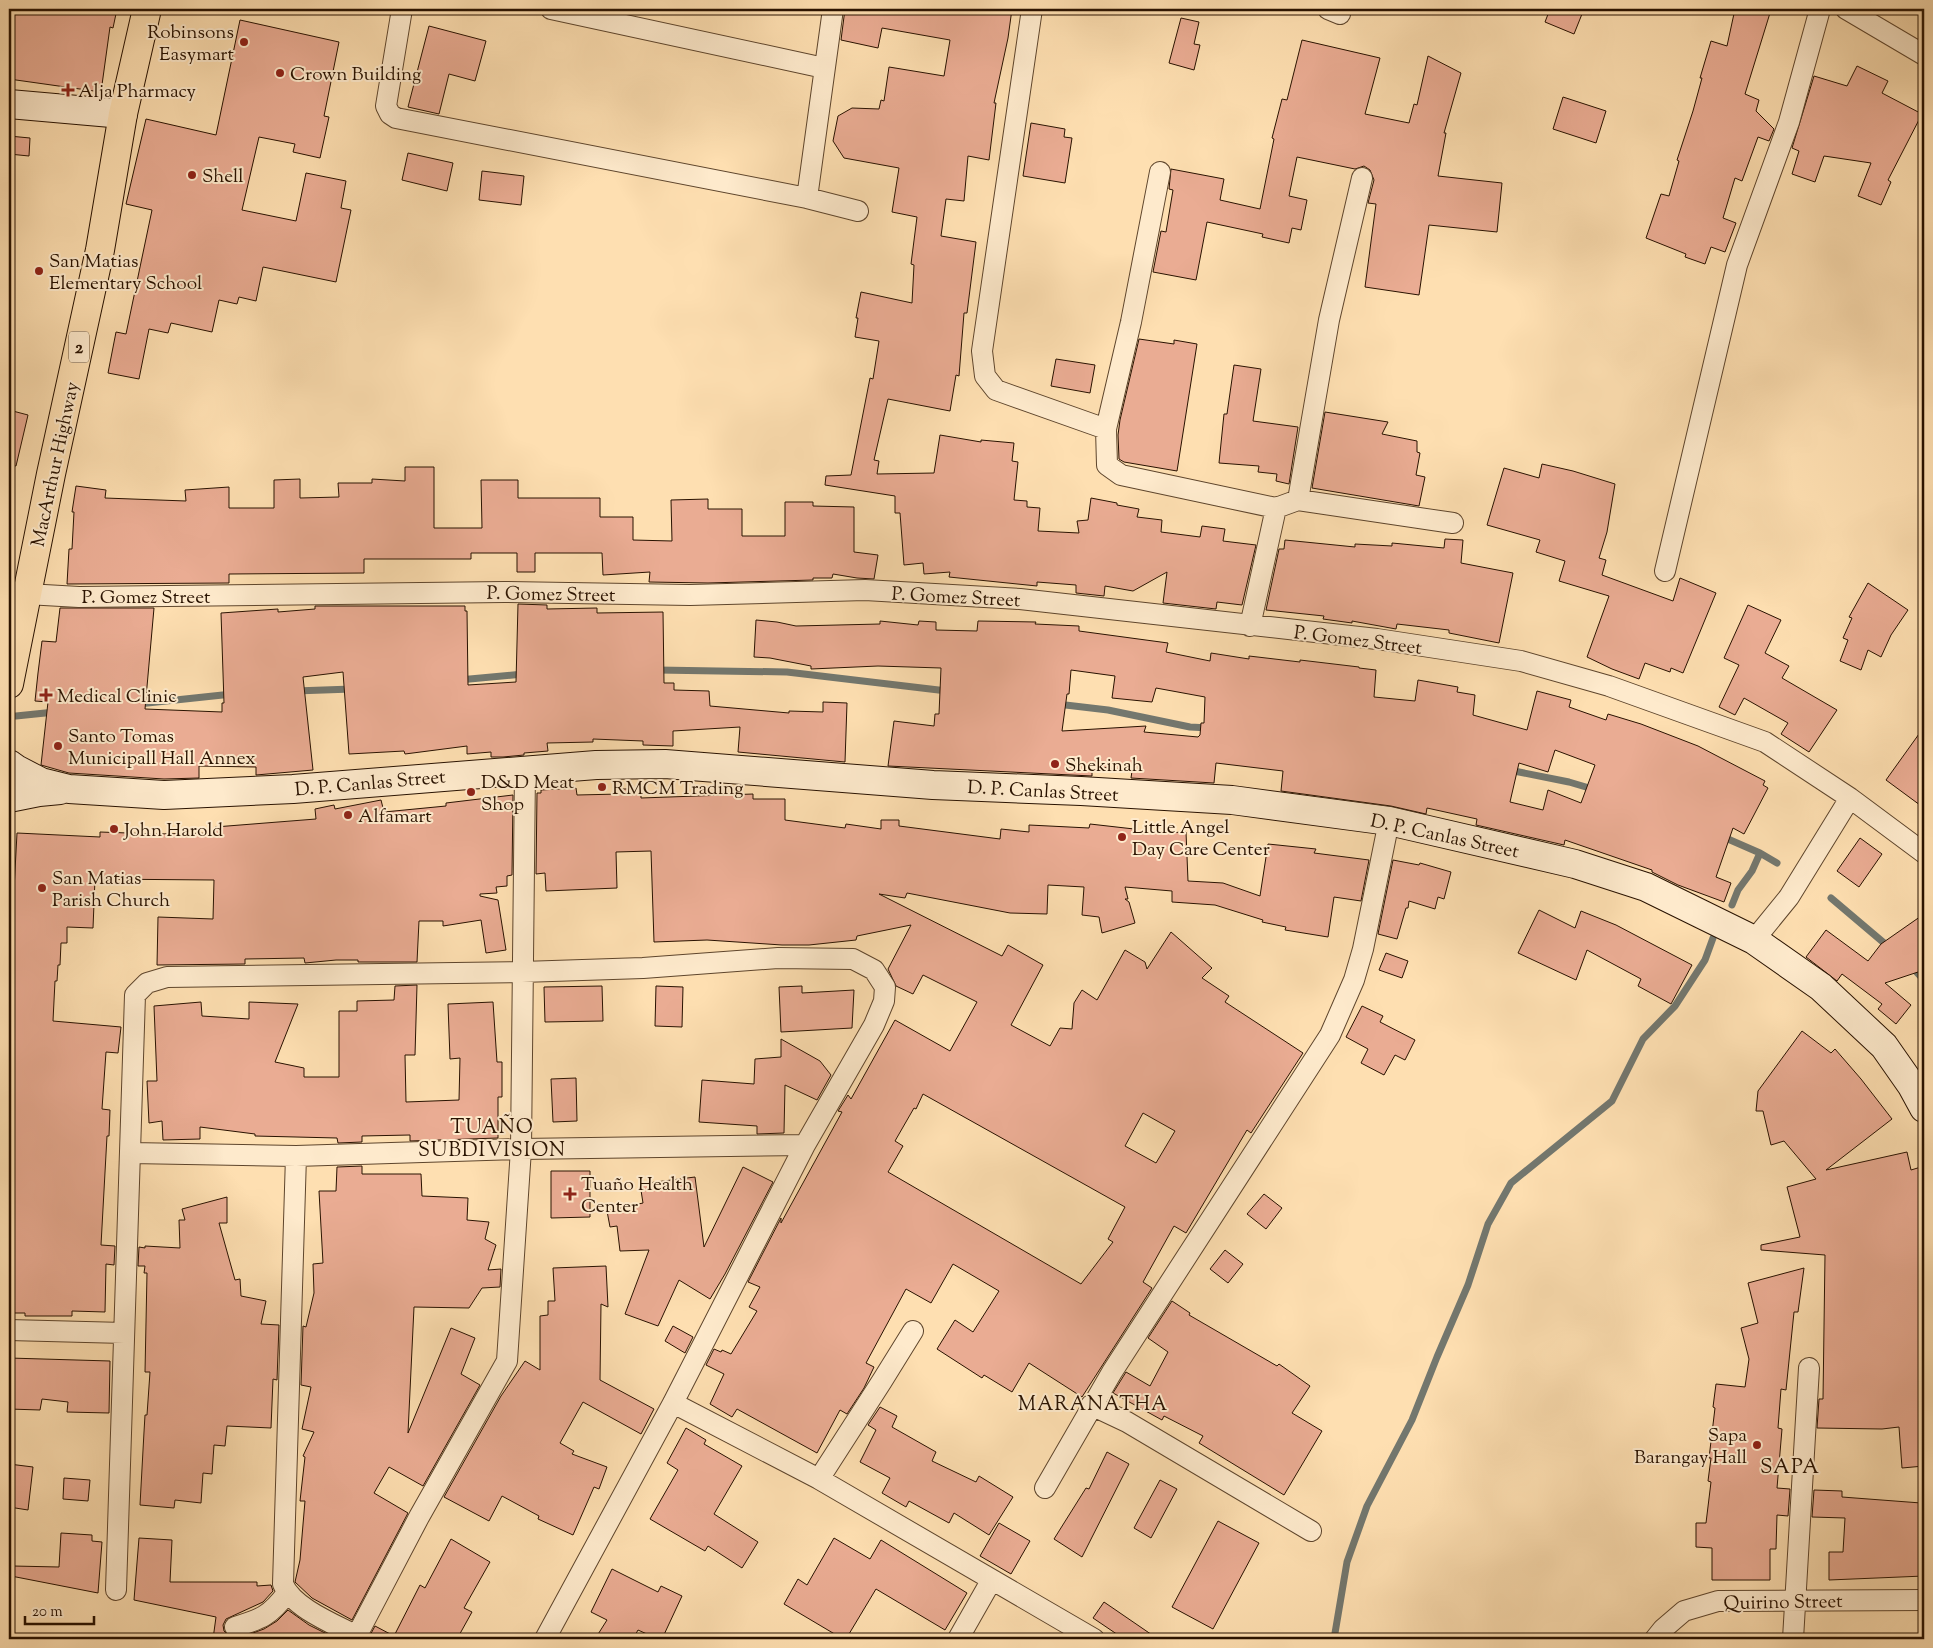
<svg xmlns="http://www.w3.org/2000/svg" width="1933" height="1648" font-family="'Sorts Mill Goudy',serif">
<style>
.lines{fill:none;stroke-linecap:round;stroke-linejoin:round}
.stream{stroke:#73776e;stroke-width:7}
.building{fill:#eaac93;stroke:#291200;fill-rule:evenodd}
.street-casing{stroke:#5e452c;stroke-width:22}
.secondary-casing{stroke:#291200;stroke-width:30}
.highway-casing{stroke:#291200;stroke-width:30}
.street{stroke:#feeacc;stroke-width:20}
.secondary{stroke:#feeacc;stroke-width:28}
.highway{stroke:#fedfb1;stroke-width:28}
.poi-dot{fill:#8f2418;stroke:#feeacc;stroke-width:2}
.labels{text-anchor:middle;stroke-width:4;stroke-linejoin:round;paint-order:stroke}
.shield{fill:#feeacc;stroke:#69533d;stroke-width:1}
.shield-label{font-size:18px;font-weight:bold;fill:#291200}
.poi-label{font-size:19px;fill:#291200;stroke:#feeacc;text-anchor:start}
.street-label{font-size:19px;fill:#291200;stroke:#feeacc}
.neighbourhood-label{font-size:20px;letter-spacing:1px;fill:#291200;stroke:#feeacc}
.quarter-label{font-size:21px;letter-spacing:1px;fill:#291200;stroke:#feeacc}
</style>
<rect width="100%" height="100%" fill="#fedfb1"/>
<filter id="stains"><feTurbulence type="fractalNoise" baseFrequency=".004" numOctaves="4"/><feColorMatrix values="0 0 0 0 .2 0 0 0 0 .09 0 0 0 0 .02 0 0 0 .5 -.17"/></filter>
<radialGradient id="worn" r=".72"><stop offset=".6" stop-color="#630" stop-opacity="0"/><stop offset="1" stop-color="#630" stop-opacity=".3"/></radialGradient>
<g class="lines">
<path class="stream" d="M657,670l130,2 160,19
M459,680l64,-6
M295,691l57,-2
M138,704l94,-10
M1057,704l51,6 82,17 19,1
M16,716l39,-4
M1509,770l60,12 27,8
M1721,836l39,17 17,10
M1831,898l59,50
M1732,905l6,-15 14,-19 8,-18
M1911,966l13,14
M1334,1639l13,-77 20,-56 45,-86 25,-63 31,-72 20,-61 23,-41 101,-82 31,-62 32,-33 30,-46 8,-22"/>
</g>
<path class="building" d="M9,9h108l-4,19 -3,-1 -9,65 -92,-13z
M845,9h167l-4,29 -14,65h2l-7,57 -21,-4 -4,45 -18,-2 -5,37 35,6 -9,71h-3l-5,63 -3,-1 -6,36 -62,-12 -14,61 5,1 -2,13 57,-1 6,-38 41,7v-2l33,3 -2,18 6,1 -4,38 13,1v6l13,1 -2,23 41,2 -2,-12 11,-1 3,-22 26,5v2l22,4 -2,8 25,3 -1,12 39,5 2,-11 23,3 -2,12 33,4 -14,60 -25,-3 -1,7 -53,-6 4,-31 -34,19 -28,-5 -1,10 -28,-3v-8l-39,-3v4l-88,-9 1,-5 -26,2 -1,-11 -19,2 -4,-52h-5v-17l-70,-11 1,-9 25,-1 19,-97 3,1 6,-38 -24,-4 3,-19h-2l5,-26 51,11 2,-38 -3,-1 6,-47 -25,-5 7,-44 -55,-10 -11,-17 5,-25 14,-8 27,1 2,-9 3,1 5,-34 55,9 6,-36 -68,-12 -4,20 -37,-8z
M1550,9h34l-10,25 -29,-12z
M1735,9h15l20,4 -25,81 14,6 -3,11 18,18 -5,12 -11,-4 -16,44 -7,-3 -12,40 13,5 -11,29 -14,-5 -6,17 -20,-7 1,-3 -40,-16 15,-44 8,2 10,-35 -2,-1 16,-49 9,-33h-2l11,-37 16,5z
M1181,18l18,4 -5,22 6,1 -6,25 -25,-7z
M240,20l99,22 -15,74 5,1 -9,41 -27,-6 2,-8 -36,-7 -17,73 54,11 10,-48 40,8 -5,27 10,2 -15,72 -73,-15 -7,34 -17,-4 -2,7 -18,-4 -7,32 -41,-9 -3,10 -19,-4 -10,50 -31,-6 8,-41 10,2 26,-124 -26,-6 20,-85 70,16z
M429,26l57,15 -11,40 -26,-7 -10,40 -31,-7z
M1302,40l78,18 -15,56 44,9 5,-19 3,1 11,-49 33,17 -17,60h2l-8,43 64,7 -5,49 -68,-7 -10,70 -54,-8 11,-83 -8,-1 6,-23 -4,-10 -6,-4 -9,3 -58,-12 -8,39 18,4 -6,30 -9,-2 -3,15 -27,-6 1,-3 -56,-12 -11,58 -43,-8 8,-41 5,1 7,-42 -4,-1 2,-20 53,10 -4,21 40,9 14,-70 -2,-1 10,-39 5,1z
M1857,66l31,15 -6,12 40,21 -34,66 3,2 -10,23 -23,-9 13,-33 -47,-7 -9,26 -23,-8 7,-23 -7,-3 22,-72 33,10z
M1563,97l43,14 -10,32 -43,-14z
M1031,123l34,6 -1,8 8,1 -7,45 -42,-7z
M9,136l21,2 -1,18 -20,-2z
M408,153l45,10 -6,28 -45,-11z
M482,171l42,5 -3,29 -42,-5z
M1139,339l35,5v-4l23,4 -20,127 -53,-9 -5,-3 -1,-24 2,-15z
M1056,359l39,6 -5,28 -39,-7z
M1234,365l27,4 -8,52 45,6 -9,57 -13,-3 1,-7 -19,-2 1,-6 -40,-3 5,-49h3z
M9,410l19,5 -12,51 -7,-1z
M1325,412l63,10 -6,12 35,7v11l3,1 -4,22 9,2 -6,29 -107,-18z
M1542,464l31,7 42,13 -8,48 -8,26 7,2 -4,15 71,26 7,-23 36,15 -33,80 -12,-5 -1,4 -25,-9 -6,16 -27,-10 -25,-12 22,-61 -50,-15 6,-20 -29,-9 4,-12 -53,-15 17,-57 35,10z
M405,467h29v61h48l-1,-48h37v18h82v19h33v23l39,1 -1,-41 37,-1v10h34v27h43v-34h28v4l41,1v45l24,3 -4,24 -17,-1 -24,-4 -1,4h-19v2l-105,3 -59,-1 1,-10 -47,3 -1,-22h-67v19h-18v-19h-46v6h-107v14l-135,1v9l-162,1 2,-35h3l2,-37h-2l4,-26 30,4 -1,8 81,3 -1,-11 44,-3v21h45v-28l26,-1v19l39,-1 -1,-14h34v-4l33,2z
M1445,539l18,1 -2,23 52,10 -14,70 -50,-10v-3l-52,-6 -1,5 -44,-8v2l-29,-4 1,-3 -58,-6 13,-61h5l1,-9 70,7v-3l37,2v-3l52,5z
M1868,583l40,27 -17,25 -10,22 -13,-7 -7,20 -21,-9 8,-21 -5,-2 9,-20 -3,-1z
M518,604l29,1v4l50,-1v5l66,-1 1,71h10v7l35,1 1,15 79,7v-2l34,1v-10l24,1 -2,59 -107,-10 2,-25 -67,4v15l-30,-1v-4l-50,-2v3l-46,1 1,8 -24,2v2l-21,2h-12v-5l-24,2v-8l-62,8 -1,-3 -55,3 -6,-82 -40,5 10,93 -57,5v-8l-57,-1v12l-35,1 -95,-6 -28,-8 7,-63 -13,-1 3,-28 4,-32 14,1 4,-34h94l-9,101 77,3v-9h2l-3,-90 57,-4v3l37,-3v-3h150v5h2l1,74 48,-3z
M1748,605l33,15 -16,33 24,13 -7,12 55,32 -28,42 -28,-18 7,-11 -44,-25 -9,17 -16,-8 20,-42 -15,-7z
M756,620l21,2 19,4 84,-2v-3l38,4 1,-4 17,1v8l41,1 1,-10 58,1 -1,2 44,2v5l89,12 -2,9 44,9 1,-8 38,6v-3l51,6v-2l59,7v1l17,2 -2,27 41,4 3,-21 40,7 -1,5 18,3 -2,20 54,15 10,-39 34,9 -2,7 37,13 2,-6 33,10 57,22 67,35 -2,4 5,3 -24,46 -11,-6 -17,49 15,6 -7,19 -46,-17 -26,-13v-2l-87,-30 -1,5 -88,-20 1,-6 -50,-11 -1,6 -35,-8 -110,-15 2,-20 -67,-8 -2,20 -83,-5 1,-7 -40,-5v10l-204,-10 6,-45 40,5 1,-12h4l2,-46 -63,-2 -67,3v-3l-41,-8 -16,-1zM1071,670l44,6 -3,22 40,4 4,-14 49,9 -1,26h-3l-1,12 -2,2 -54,-5 2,-6 -84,5 5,-37h2zM1555,750l40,15 -14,38 -33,-13 -5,20 -33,-8 9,-39 29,9z
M1924,727v81l-38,-28z
M576,788l1,7 43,-1v-5h21v9l112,-4v5h32v21l60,8 1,-4 35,5v-9h18v6l101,13 1,-10 28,3v-7l60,3 1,-4 44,5v5l52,-2 2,49 35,2 37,13 8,-52 48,5 -2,4 55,7 -8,41 -27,-4 -6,40 -43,-7 1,-3 -24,-5 1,-2 -48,-15 -43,-3v-11l-47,-4 3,12h-3l4,3 6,21 -33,10 -3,-16 -17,-2 2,-28 -36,-2 -1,29 -37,-1 -103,-20 -2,5 -26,-4 123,62 6,-11 35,20 -32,60 39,21 10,-18 12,1 2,-26 8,-13 15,10 28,-50 20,12 2,7 24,-37 41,36 -10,10 27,18 -4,6 78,51 -52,80 -4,-3 -61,103 -12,-7 -31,56 9,6 -70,109 -53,-34 -17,29 -28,-17 -2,3 -45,-29 18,-29 18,12 26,-41 -46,-27 -22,39 -25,-14 -40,74 8,4 -10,21 -17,26 -7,-4 -23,43 -80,-44 -5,8 -22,-13 14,-30 -18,-9 8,-16 7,3 1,-2 9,4 26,-43 -8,-4 11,-20 -12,-5 33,-64v5l61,-111 -4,-1 10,-16 3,4 44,-79 55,31 27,-49 -54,-27 -10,19 -17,-8 -8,-17 23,-44 -54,11 -1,4 -47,5h-27l-75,-5 -53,2 -3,-91 -35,1 1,36 -71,3 -1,-18 -9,1 1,-81h4v-3zM923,1094l202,113 -17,32 5,3 -32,42 -193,-112 15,-26 -8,-5 19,-33 2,1zM1143,1113l32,18 -19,32 -31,-17z
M513,795l-1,80 -5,1v10l-11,1 1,6 -17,1v2l18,4 8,50 -20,3 -5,-33 -38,6v-5h-24l-2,41h-59v-2h-22l-31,3 -1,-5 -59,1v5l-88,1 1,-48 55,2 1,-39 -119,-1 -2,49 -26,-1v16h-6l-1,22h-2l-1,16h-2l-2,40 68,6 -3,26 -12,-1 -4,57 8,1 -1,26h-2l-6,109 14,1 -1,19 -8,-1 -1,48 -33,-1v5h-47v-3h-16v-104h2l2,-46h-4v-197h1l7,-133 83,4v-5l56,2 59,-1v-6l101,-8 -1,-10 19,-4 1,4 46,-9 3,12 62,-6v-3z
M1860,838l22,16 -23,33 -22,-16z
M1393,860l26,5 1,-2 31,9 -7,27 -6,-2 -3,12 -26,-8 -1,7h-2l-9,31 -19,-5z
M1539,910l36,18 6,-17 35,14 76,40 -21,39 -33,-18 3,-7 -54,-29 -11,30 -58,-27z
M1924,914v56l-39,13 26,22 -15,19 -18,-15 4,-5 -40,-30 -5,7 -31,-24 20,-27 42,31 13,-17z
M1386,953l22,8 -6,17 -23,-8z
M417,985l-2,70h-10l1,47 53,-2 1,-42 -10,1 -2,-55 45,-2 4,60h5v35h-4v41l-88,3v-6l-48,1v6l-24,1 -1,-5 -82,-2v-2l-55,-7v12l-37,1 -1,-19 -13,2 -2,-42h10l-3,-75 47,-4 1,14 47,3v-17l49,2 -23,58 29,6v9h35v-66h18v-10l37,-1 1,-14z
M602,986l1,35 -58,1 -1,-35z
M656,986l27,1 -1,40 -27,-1z
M802,986v7l52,-3 -2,38 -71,4 -2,-45z
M1362,1006l21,10 -3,6 35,18 -10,20 -10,-5 -11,20 -23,-12 7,-14 -22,-12z
M1802,1031l29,22 4,-4 26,30 31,40 -66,51 81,-18 4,18 10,-3 3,16v181l-5,1 5,64v37l-22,2 -3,-41 -17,2 -65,-1 2,-29h4l2,-144 -64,-5v-5l39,-8 -13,-50 29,-8 -32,-38 -13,4 -8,-34h-7l2,-20z
M781,1039l39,22 11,14 -14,25 -32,-15 -1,48 -27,1v-8l-58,-4 3,-42 52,4 1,-25 26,-2z
M576,1078l1,43 -24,1 -2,-43z
M362,1166v8h59l1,22 46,2 -1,22 22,2 -4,17 11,6 -8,25 13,-1 -1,18 -18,1 -13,20 -55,-1 -6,126 43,-105 24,10 -14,36 19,11 -57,101 -34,-19 -15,26 34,20 -56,107 -40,-22 -17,-16 5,-22 5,-59h-5l5,-44 -2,-1 11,-24 -12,-3 9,-42 -10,-2 2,-59 3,1 8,-34 -1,-29 10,-1 -4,-72h17l1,-24z
M743,1167l30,15 -48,92 -15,25 -31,-19 -21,46 -33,-12 24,-64 -29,1 -3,-25 -7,1 -3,-16 36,-8 -3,-19 55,-7 9,70z
M551,1171h39v46l-39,1z
M1264,1194l18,14 -16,21 -19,-15z
M227,1197v26h-8l16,57 5,-1 1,17 25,5 -5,23 18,1 -2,55 -4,-1 -2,49 -44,-2 -2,20 -11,-1 -2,29 -9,-1 -2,30 -26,-3 -1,8 -34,-3 4,-73 1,-17h2l3,-43h-5l2,-99h-3l1,-7h-7l1,-19 6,1v-2l35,2 -1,-28h6l-3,-11z
M1225,1250l18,14 -15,19 -18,-14z
M606,1266l2,41 -7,-3 -1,76 54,29 -13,25 -58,-32 -23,41 14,8 -2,3 35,13 -8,22 -5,-2 -21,48 -35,-16 1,-3 -37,-20 -13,25 -45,-24 57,-101 24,-35 15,9v-54l8,-1v-14h7l-2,-33z
M1804,1268l-6,44h-4l-8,78 -5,-1 -3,39 4,1 -5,59 13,1 -2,27 -11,-1 -1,34h-6v31h-58v-32l-16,-1v-24h10l5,-41 -3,-1 3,-23h-2l6,-50 -2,-1 3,-23 29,3 4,-28 -8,-31 17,-5 -10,-40z
M1172,1301l18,12 -1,2 88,51 2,-2 31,22 -18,27 30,18 -38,64 -85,-52 4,-7 -39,-20 -2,4 -49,-27 13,-21 24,14 18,-34 -20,-14z
M673,1326l20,11 -8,16 -20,-12z
M9,1358l101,3 -1,52 -42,-1 1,-10 -26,-3 -2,11 -31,-1z
M880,1407l17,9 -5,11 44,25 -4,9 44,21 3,-6 34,21 -24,38 -35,-22 -5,10 -40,-22 -3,6 -24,-14 8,-15 -30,-16 16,-32 -8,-5z
M686,1428l20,12 -2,4 38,22 -28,48 44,28 -16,26 -34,-22 -3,5 -55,-32 28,-49 -11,-7z
M1107,1452l22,12 -47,93 -28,-18 32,-51 3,1z
M9,1464l24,3 -5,43 -19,-3z
M64,1478l26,2 -2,21 -25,-2z
M1160,1480l17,9 -26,49 -17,-10z
M1814,1490l28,1v6l79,6 -2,49 5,-1v25l-95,4v-28h14l2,-34 -33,-1z
M1218,1521l41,22 -46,86 -41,-22z
M999,1523l31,18 -19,33 -31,-18z
M61,1533l31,2v6l10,1 -4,51 -87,-17 2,-10 46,1z
M139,1538l33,2 -2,42h87v4l14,-1 2,6 -10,11 -37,17 -3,6 1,6 8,7h7l25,-9 13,-8 11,-11 21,15 28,14h-124l3,-22 -82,-17z
M834,1538l36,21 11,-19 86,53 -22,37 -69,-41 -30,50h-3l-59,-35 14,-25 9,6z
M451,1539l39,23 -26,46 8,4 -15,27h-89l7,-13 19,10 26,-51 5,3z
M612,1569l46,23 3,-6 21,10 -20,43h-4l-20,-9 -5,9h-38l12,-19 -16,-8z
M1104,1602l54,37h-34l-31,-21z"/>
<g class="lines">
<g class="street-casing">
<path id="street" d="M402,9l-16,97 4,8 6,4 411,80 51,13
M551,9l273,59
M1032,9l-50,342 3,25 11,14 110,39 1,36 14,10 155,33 22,-8 155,23
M1328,9l12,5
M1846,9l78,46
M807,198l26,-189
M1106,429l25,-107 29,-150
M1298,500l31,-180 33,-142
M1665,571l72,-306 52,-143 31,-113
M9,593l70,4 425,-5 186,3 175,-5 155,9 357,40 144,22 88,25 156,56 85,56 74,55
M1250,626l26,-118
M1754,940l35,-43 61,-99
M131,1153l165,3 225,-7 284,-4
M296,1156l-13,428c10,24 51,40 74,52
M9,1330l115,3
M673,1403l146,76 275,160
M1091,1405l36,17 184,109
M819,1479l63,-98 31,-50
M1045,1488l67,-116 218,-337 24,-55 9,-31 26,-128
M116,1590l19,-595 12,-12 20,-6 355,-5 121,-4 135,-10 75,1 21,11 11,17 -1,14 -10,24 -69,120 -132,258 -128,236
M235,1627c26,-8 35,-11 52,-34
M355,1639l64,-122 88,-156 14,-212 4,-379
M958,1639l33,-58
M1655,1639l8,-10 21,-18 34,-10 206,-1
M1793,1639l16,-271"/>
</g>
<g class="secondary-casing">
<path id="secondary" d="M9,104l114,10
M9,764l7,5 25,13 28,7 95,6 129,-6 303,-24 69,-1 268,21 148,6 151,9 157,21 186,43 71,23 108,53 67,47 63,59 28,40 12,22
M9,798l30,-6 21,-2"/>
</g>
<g class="highway-casing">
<path id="highway" d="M9,684l42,-210 49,-224 23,-136 24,-105"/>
</g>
<use href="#street" class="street"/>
<use href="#secondary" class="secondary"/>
<use href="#highway" class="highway"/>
</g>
<g class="poi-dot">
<circle cx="244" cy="42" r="5"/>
<circle cx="280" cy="73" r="5"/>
<path d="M65.5 82.5h5v5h5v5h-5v5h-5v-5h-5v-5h5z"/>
<circle cx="192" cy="175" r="5"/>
<circle cx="39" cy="271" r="5"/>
<path d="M43.5 687.5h5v5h5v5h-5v5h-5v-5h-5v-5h5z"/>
<circle cx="58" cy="746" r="5"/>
<circle cx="1055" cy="764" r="5"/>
<circle cx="602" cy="787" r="5"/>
<circle cx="471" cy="792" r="5"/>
<circle cx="348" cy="815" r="5"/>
<circle cx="114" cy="829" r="5"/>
<circle cx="1122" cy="837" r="5"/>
<circle cx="42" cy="888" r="5"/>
<path d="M567.5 1186.5h5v5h5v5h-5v5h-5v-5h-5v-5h5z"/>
<circle cx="1757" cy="1445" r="5"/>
</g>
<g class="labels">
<rect class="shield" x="69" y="331.5" width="20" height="31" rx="4"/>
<g class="shield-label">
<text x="79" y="353">2</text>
</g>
<g class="poi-label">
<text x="234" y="38" text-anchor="end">Robinsons<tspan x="234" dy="22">Easymart</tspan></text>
<text x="290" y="80">Crown Building</text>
<text x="78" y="97">Alja Pharmacy</text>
<text x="202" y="182">Shell</text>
<text x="49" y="267">San Matias<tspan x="49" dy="22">Elementary School</tspan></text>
<text x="57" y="702">Medical Clinic</text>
<text x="68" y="742">Santo Tomas<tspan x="68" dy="22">Municipall Hall Annex</tspan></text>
<text x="1065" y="771">Shekinah</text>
<text x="481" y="788">D&amp;D Meat<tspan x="481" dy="22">Shop</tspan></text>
<text x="612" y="794">RMCM Trading</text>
<text x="358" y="822">Alfamart</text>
<text x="1132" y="833">Little Angel<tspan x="1132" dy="22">Day Care Center</tspan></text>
<text x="124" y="836">John Harold</text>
<text x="52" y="884">San Matias<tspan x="52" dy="22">Parish Church</tspan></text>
<text x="581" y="1190">Tuaño Health<tspan x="581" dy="22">Center</tspan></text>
<text x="1747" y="1441" text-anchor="end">Sapa<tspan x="1747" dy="22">Barangay Hall</tspan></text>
</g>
<g class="street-label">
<text transform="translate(54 464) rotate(-78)" y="7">MacArthur Highway</text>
<text transform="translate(551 593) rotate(1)" y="7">P. Gomez Street</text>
<text x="146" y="603">P. Gomez Street</text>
<text transform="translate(956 596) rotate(3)" y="7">P. Gomez Street</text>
<text transform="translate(1358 639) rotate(7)" y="7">P. Gomez Street</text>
<text transform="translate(370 782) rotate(-5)" y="7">D. P. Canlas Street</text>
<text transform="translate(1043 790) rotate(3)" y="7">D. P. Canlas Street</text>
<text transform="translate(1445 835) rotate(12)" y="7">D. P. Canlas Street</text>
<text transform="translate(1783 1601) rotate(-1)" y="7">Quirino Street</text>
</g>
<g class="neighbourhood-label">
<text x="492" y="1133">TUAÑO<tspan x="492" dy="23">SUBDIVISION</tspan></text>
<text x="1093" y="1410">MARANATHA</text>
</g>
<g class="quarter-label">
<text x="1790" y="1473">SAPA</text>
</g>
</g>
<rect width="1933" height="1648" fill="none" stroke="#fedfb1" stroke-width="30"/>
<rect x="10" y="10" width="1913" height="1628" fill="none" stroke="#291200" stroke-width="2.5"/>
<rect x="15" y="15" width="1903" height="1618" fill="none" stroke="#291200"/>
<path d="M25 1616v8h69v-8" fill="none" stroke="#291200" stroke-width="2.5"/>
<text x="32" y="1616" font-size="15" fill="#291200" stroke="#feeacc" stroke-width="4" paint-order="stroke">20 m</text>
<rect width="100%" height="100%" filter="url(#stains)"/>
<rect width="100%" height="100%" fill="url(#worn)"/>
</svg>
